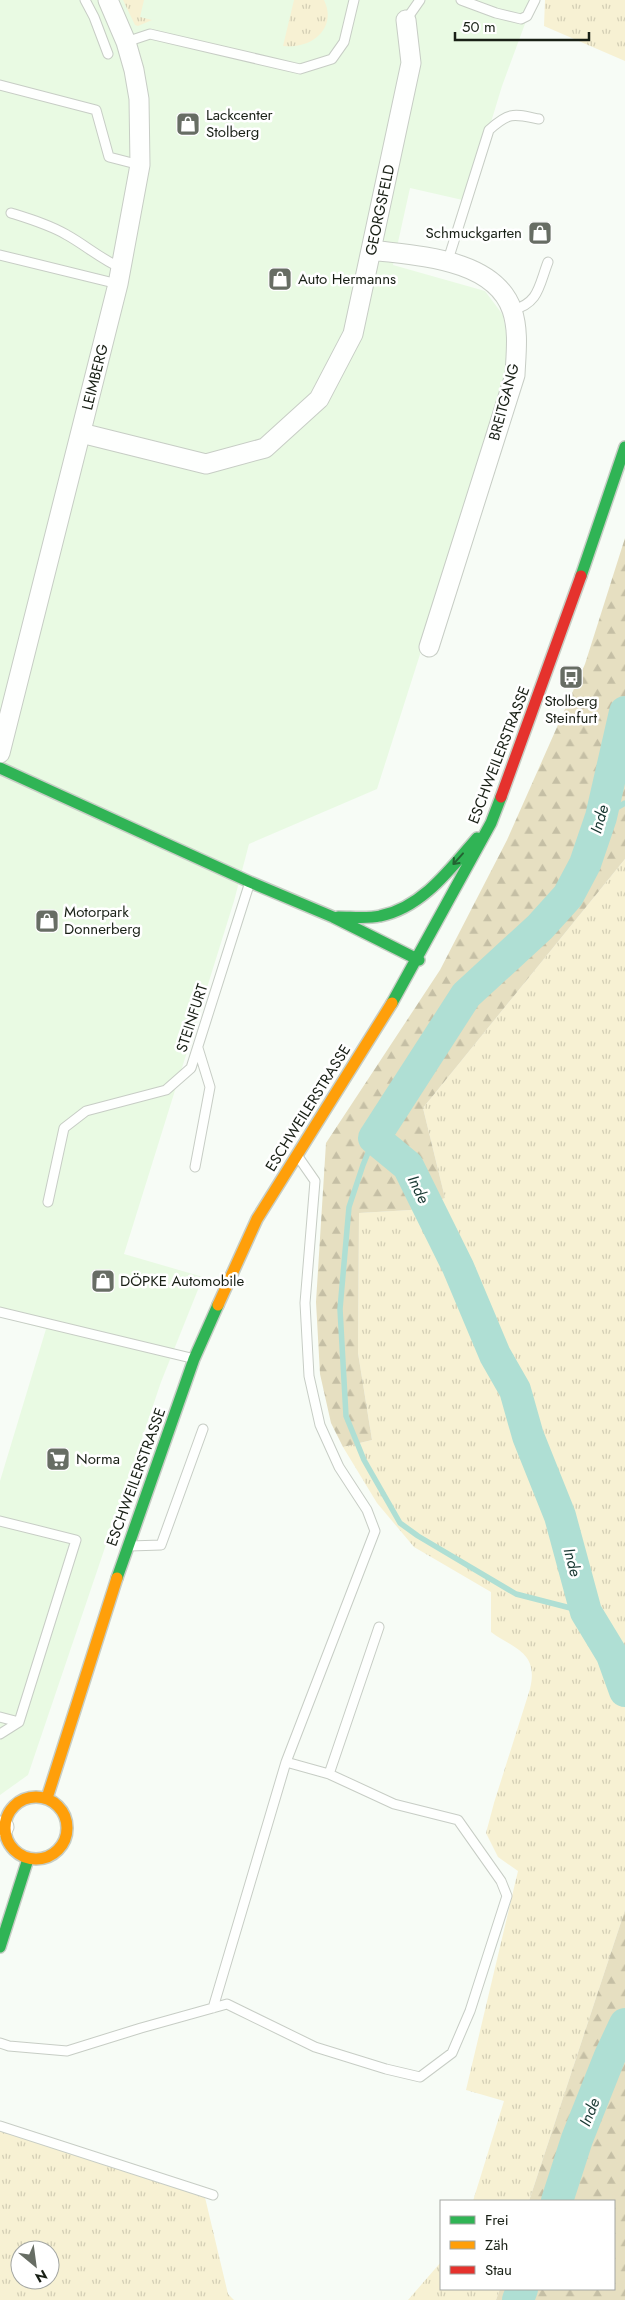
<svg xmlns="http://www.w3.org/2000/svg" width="625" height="2300" font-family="Jost,sans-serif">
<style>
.built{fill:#e9fae3}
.grass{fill:url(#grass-tufts);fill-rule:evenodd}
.forest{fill:url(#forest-firs)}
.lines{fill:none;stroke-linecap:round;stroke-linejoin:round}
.stream{stroke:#afdfd4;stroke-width:5.5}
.river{stroke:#afdfd4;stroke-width:32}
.lane-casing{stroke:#c7cdc5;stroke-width:11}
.street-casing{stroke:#c7cdc5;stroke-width:21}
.fast-casing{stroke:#c7cdc5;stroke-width:14}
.slow-casing{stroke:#c7cdc5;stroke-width:14}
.jam-casing{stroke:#c7cdc5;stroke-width:14}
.lane{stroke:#fefffe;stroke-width:9}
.street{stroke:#fefffe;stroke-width:19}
.fast{stroke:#30b455;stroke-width:11}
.slow{stroke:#ff9f0a;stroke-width:11}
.jam{stroke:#e5322d;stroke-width:11}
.oneway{stroke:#236332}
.labels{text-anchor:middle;stroke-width:5;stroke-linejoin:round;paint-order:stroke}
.poi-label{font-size:15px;fill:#192016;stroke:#fff;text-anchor:start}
.street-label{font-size:15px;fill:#192016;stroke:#fff}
.water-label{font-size:16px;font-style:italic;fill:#183832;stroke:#fff}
</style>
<defs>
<pattern id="grass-tufts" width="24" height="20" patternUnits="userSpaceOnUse" patternTransform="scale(1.25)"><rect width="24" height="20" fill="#f7f1d3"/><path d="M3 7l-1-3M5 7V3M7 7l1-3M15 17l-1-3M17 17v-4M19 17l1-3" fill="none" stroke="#d3ceb4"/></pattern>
<pattern id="forest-firs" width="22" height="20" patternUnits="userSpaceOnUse" patternTransform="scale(1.25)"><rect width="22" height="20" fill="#e6dfc1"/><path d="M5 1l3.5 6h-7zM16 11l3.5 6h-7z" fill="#c5bfa5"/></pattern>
</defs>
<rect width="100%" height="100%" fill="#f7fcf6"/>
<path class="built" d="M0,0h530l-1,13 -27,73 -35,115 -57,-13 -17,77 92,26 18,24 4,23 1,41 -131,410 -128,55 -15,57 -110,353 79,23 -42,105 -133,393 -28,20v-314l46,-152 -46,-12z"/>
<path class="grass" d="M123,0h21l-4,17 12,3 -14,6 -3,-1z
M294,0h30c14,29 -14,50 -41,46z
M545,0h80v61l-81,-35z
M625,859v1051l-96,291h-56l31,-100 -38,-11 52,-219 -20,-14 -12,-24 8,-30 36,-114c9,-37 -16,-40 -39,-57v-40l-77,-45 -37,-44 -34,-56 29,-7 -14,-87 1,-140 52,-3 34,-12 -22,-90z
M0,2121l203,68 25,105 6,6h-234zM20,2250h30v30h-30z
M441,2262v27h59l-4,11h-88z"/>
<path class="forest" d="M625,538v321l-202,249 22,90 -34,12 -52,3 -1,140 14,87 -29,7 -12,-24 -11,-49 -4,-72 10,-159 114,-173 67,-130 78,-176z
M625,1910v390h-129l4,-11h114v-88h-85z"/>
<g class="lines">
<path class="stream" d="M601,817l24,-14
M374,1138l-11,27 -14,42 -9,102 6,107 18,44 36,63 18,13 98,58 70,18"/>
<path class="river" d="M625,712l-24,105 -16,47 -17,32 -28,31 -74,68 -92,143 34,28 50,101 37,88 20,35 13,46 32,80 26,96 26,43 13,36
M557,2201l20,-62 33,-83 15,-32
M518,2300l4,-11"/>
<g class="lane-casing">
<path id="lane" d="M85,0l9,17 14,37
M461,0l35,13 25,6 6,-3 8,-16
M406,20l14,-20
M126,42l24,-8 150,35 32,-10 12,-17 10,-42
M0,85l96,25 13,47 31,8
M11,213c19,6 39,12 56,22 18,10 34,24 54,33
M0,255l118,29
M448,260l41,-130c21,-19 25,-16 50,-11
M512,310c27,-6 27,-25 36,-48
M195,1167l15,-80 -12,-39
M48,1202l16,-74 22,-17 80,-21 25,-22 58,-183
M0,1312l191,46
M0,1521l76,19 -57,182 -19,12
M130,1546l31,-1 42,-116
M0,1717l19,5
M329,1774l50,-147
M213,2008l73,-246
M0,2043l9,3 58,5 74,-23 86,-24 88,43 71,22 34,8 32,-24 18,-42 37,-115 -6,-15 -43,-61 -64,-16 -65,-30 -43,-12 89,-231 -8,-21 -28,-43 -19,-42 -11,-49 -4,-73 10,-122 -16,-23
M0,2126l213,69"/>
</g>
<g class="street-casing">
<path id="street" d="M372,250c44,6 122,8 140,60 7,21 4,43 3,65l-86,272
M81,433l125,31 59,-16 54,-49 34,-65 58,-271 -5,-43
M0,753l118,-469 22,-119 -1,-66 -5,-29 -8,-28 -18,-42
M0,1826l4,1"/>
</g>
<g class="fast-casing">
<path id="fast" d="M581,576l44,-129
M0,768l250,114 83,35 86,43
M338,917c14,0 29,2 42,-1 42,-8 71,-48 97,-78
M392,1003l99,-180 10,-26
M117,1578l77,-219 24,-54
M0,1947l28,-88"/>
</g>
<g class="slow-casing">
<path id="slow" d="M218,1305l39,-86 135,-216
M5 1828a31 31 0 1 1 62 0a31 31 0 1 1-62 0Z
M47,1798l70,-220"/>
</g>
<g class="jam-casing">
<path id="jam" d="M501,797l80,-221"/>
</g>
<use href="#lane" class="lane"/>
<use href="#street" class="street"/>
<use href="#fast" class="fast"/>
<use href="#slow" class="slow"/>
<use href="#jam" class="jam"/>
</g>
<defs><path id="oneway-shaft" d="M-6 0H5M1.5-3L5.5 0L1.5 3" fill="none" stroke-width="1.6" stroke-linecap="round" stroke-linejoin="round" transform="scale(1.25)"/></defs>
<use class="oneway" href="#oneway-shaft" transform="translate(458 859) rotate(132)"/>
<defs>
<g id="shop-square" transform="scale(1.25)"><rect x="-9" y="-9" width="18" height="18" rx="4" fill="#676d64" stroke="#fff"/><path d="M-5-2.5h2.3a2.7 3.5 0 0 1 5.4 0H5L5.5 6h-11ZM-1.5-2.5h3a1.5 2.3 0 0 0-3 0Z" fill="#fff"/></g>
<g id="bus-square" transform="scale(1.25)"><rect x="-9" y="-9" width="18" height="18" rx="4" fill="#676d64" stroke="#fff"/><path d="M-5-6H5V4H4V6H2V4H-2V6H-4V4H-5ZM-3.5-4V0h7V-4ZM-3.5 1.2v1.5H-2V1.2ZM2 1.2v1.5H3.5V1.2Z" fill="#fff"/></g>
<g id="supermarket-square" transform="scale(1.25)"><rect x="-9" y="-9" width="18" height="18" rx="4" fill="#676d64" stroke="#fff"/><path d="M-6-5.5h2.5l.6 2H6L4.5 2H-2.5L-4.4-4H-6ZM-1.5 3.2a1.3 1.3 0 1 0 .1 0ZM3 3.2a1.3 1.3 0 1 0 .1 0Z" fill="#fff"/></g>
</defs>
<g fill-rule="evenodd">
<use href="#shop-square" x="188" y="124"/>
<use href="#shop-square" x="540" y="233"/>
<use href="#shop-square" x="280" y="279"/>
<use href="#bus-square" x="571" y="677"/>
<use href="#shop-square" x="47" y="921"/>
<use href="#shop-square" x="103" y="1281"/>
<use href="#supermarket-square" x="58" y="1459"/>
</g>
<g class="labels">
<g class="poi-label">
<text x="206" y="120">Lackcenter<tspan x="206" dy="17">Stolberg</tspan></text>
<text x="522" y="238" text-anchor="end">Schmuckgarten</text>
<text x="298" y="284">Auto Hermanns</text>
<text x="571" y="706" text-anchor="middle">Stolberg<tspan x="571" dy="17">Steinfurt</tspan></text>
<text x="64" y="917">Motorpark<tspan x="64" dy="17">Donnerberg</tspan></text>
<text x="120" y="1286">DÖPKE Automobile</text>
<text x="76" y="1464">Norma</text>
</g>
<g class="street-label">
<text transform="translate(380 210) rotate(-78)" y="5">GEORGSFELD</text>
<text transform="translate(95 377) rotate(-76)" y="5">LEIMBERG</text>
<text transform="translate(504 402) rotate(-75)" y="5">BREITGANG</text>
<text transform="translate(499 755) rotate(-69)" y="5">ESCHWEILERSTRASSE</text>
<text transform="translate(192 1018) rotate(-72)" y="5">STEINFURT</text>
<text transform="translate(308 1108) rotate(-58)" y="5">ESCHWEILERSTRASSE</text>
<text transform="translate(136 1477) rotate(-70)" y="5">ESCHWEILERSTRASSE</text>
</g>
<g class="water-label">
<text transform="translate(599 819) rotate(-74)" y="6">Inde</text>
<text transform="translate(419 1189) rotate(64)" y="6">Inde</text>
<text transform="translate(573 1562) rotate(75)" y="6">Inde</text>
<text transform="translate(589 2112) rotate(-68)" y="6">Inde</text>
</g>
</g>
<rect x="440" y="2200" width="175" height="90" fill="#ffffff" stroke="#a3a6a2"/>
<rect x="450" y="2216" width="25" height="8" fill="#30b455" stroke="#a3a6a2"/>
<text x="485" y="2225" font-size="15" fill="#192016">Frei</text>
<rect x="450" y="2241" width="25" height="8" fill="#ff9f0a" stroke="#a3a6a2"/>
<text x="485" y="2250" font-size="15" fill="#192016">Zäh</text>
<rect x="450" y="2266" width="25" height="8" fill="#e5322d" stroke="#a3a6a2"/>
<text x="485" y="2275" font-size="15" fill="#192016">Stau</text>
<g transform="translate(35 2265) rotate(151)"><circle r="24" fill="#ffffff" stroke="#a3a6a2"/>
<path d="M0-4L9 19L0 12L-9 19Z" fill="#676d64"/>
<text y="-8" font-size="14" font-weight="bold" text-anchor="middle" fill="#192016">N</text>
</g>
<path d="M455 32v8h134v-8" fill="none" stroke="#192016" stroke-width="2.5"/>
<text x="462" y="32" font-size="15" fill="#192016" stroke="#ffffff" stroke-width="4" paint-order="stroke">50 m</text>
</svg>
